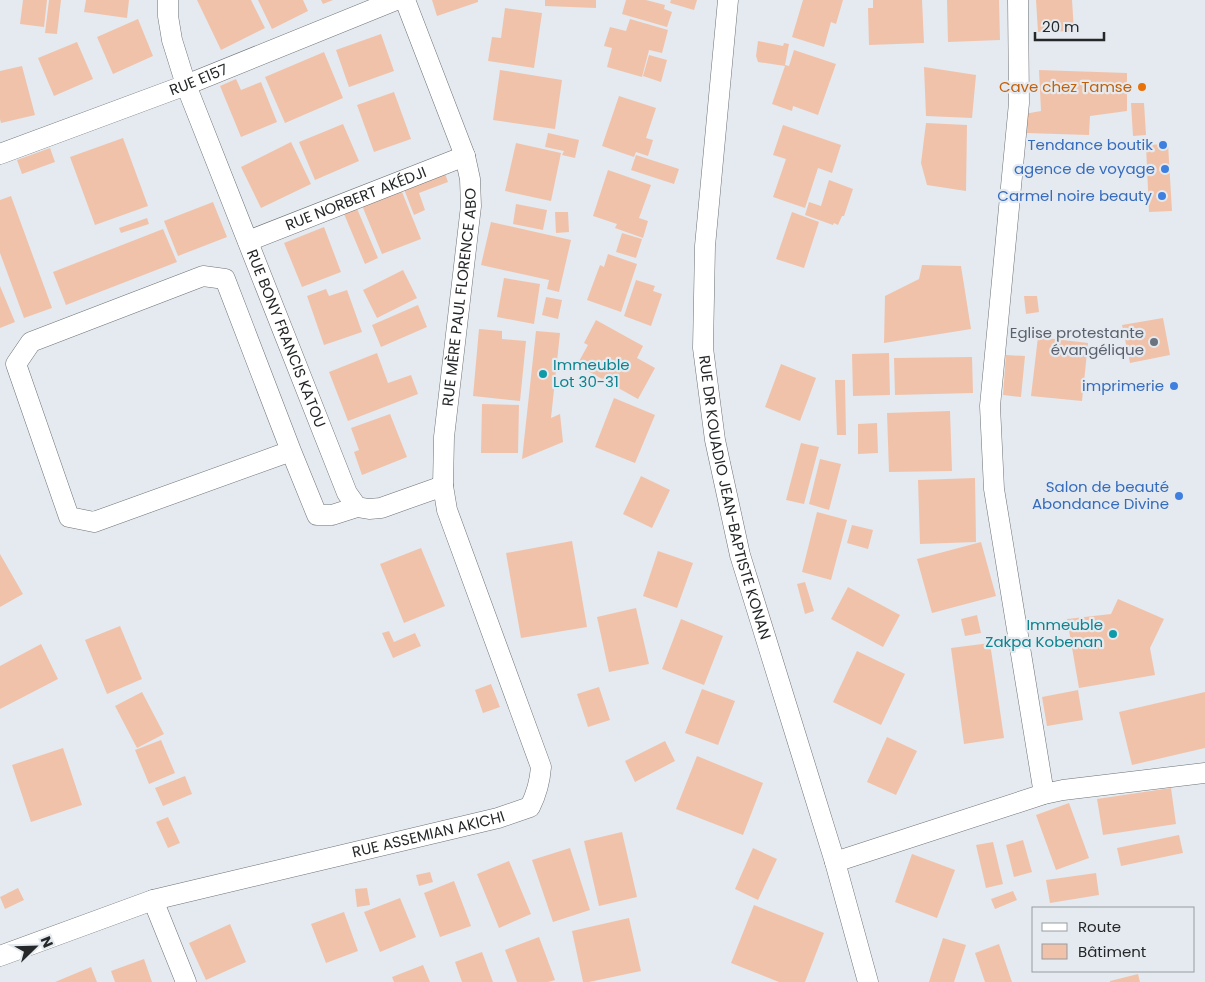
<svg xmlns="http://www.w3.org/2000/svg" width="1205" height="982" font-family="Poppins,sans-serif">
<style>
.building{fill:#f1c2aa}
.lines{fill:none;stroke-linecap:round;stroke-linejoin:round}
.minor-casing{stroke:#6d7276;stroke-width:21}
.minor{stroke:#fff;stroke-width:20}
.food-dot{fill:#e8710a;stroke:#e4eaef;stroke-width:2}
.shop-dot{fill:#3f7fe0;stroke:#e4eaef;stroke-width:2}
.worship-dot{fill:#6b7280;stroke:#e4eaef;stroke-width:2}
.culture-dot{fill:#0f9aa8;stroke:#e4eaef;stroke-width:2}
.labels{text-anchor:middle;stroke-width:4.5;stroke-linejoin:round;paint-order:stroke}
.street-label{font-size:15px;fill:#252728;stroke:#e4eaef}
.food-label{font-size:15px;fill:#c56008;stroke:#e4eaef;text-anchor:end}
.shop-label{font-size:15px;fill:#366cbe;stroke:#e4eaef;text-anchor:end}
.worship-label{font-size:15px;fill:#5b616d;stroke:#e4eaef;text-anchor:end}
.culture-label{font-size:15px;fill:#0d838f;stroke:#e4eaef;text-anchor:start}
</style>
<rect width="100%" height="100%" fill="#e4eaef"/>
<path class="building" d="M23,0h24l-3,27 -24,-3z
M49,0h12l-4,34 -12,-1z
M86,0h43l-2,18 -43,-6z
M197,0h54l14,28 -44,22z
M258,0h45l5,11 -36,18z
M321,0h12l-10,4z
M432,0h46v2l-41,14z
M545,0h51v8l-51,-2z
M626,0h20l19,5 -1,4 8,3 -5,15 -45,-13z
M671,0h26l-3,10 -24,-7z
M803,0h40l-7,24 -5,-2 -7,25 -32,-10z
M873,0h49l2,43 -55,2 -1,-37h5z
M947,0h52l1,40 -52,2z
M1036,0h36l2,31 -36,1z
M505,8l37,5 -8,55 -46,-7 4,-24 9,1z
M138,19l15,37 -40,18 -16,-37z
M630,19l38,11 -6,23 -13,-3 -7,27 -35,-10 5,-19 -8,-2 6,-19 16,4z
M381,34l13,37 -45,16 -13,-37z
M758,41l25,5 1,-3 5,1 -4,21 4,1 5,-16 42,14 -18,51 -25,-9 -1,5 -20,-7 13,-38 -27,-4 -2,-6z
M77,42l16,37 -39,17 -16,-38z
M324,52l19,46 -58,25 -20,-46z
M649,55l18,5 -6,22 -18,-6z
M22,66l13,49 -34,8 -1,-4v-48z
M924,67l52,8 -4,43 -46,-2z
M500,70l62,10 -7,49 -62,-9z
M1039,70l88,3v38l-37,5 -1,19 -64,-2 -1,-19 17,-3z
M236,79l5,11 20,-8 16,40 -36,15 -21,-51z
M394,92l17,47 -37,13 -17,-47z
M619,96l37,12 -10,30 7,2 -5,16 -12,-4 -2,5 -32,-11z
M1131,103h13l2,32 -13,1z
M926,123l41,2 -1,66 -39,-6 -6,-22z
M343,124l16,37 -44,19 -16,-38z
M783,125l58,20 -9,28 -14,-5 -13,40 -32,-11 13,-38 -13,-4z
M548,133l31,7 -4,18 -13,-3 2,-4 -19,-4z
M123,138l25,68 -53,19 -25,-68z
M291,142l20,42 -50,24 -20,-41z
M516,143l45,10 -10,48 -46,-10z
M1168,144l4,67 -23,1 -3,-67z
M50,148l5,14 -33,12 -5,-14z
M636,155l43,14 -5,15 -43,-14z
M443,168l5,14 -29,11 6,17 -11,5 -12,-31z
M608,170l43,15 -12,33 9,3 -5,17 -28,-10 2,-4 -24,-8z
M829,180l24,9 -9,27h-2l-4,9 -4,-2 -1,2 -28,-10 4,-13 12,4z
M400,187l21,52 -39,15 -21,-51z
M11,196l41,112 -28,10 -24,-65v-53z
M213,202l14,35 -49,19 -14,-35z
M355,204l23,54 -13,6 -23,-55z
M516,204l31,6 -4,20 -30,-6z
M555,212h13l1,20 -13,1z
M792,212l27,10 -15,46 -28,-9z
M147,218l2,6 -28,9 -2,-5z
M491,222l80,18 -12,52 -12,-3 2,-9 -68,-15z
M324,227l17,45 -39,15 -18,-44z
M163,229l14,33 -111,43 -13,-33z
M622,233l20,6 -6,19 -20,-6z
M608,254l29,10 -16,48 -34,-12 13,-35 4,2z
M922,265l39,1 10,63 -87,14 1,-47 34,-17z
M403,270l14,28 -40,20 -14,-28z
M504,278l36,6 -6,40 -37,-7z
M636,280l19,6 -2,5 9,3 -11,32 -27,-10z
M0,286l15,36 -15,6z
M326,289l3,7 18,-6 15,42 -38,13 -17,-49z
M1024,296h13l2,16 -13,2z
M546,297l16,3 -4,19 -16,-4z
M418,305l9,22 -46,20 -9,-22z
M1163,318l7,37 -40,8 -8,-38z
M596,320l47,26 -6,12 18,10 -17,31 -61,-34 11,-20 -4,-2z
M479,329l23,2v8l24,2 -6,60 -47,-5z
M536,331l24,2 -9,85 9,-4 3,28 -41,17z
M1038,337l50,6 -6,58 -51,-5z
M377,353l11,30 23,-8 7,19 -70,27 -19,-49z
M889,353l1,42 -37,1 -1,-42z
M1006,355l19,1 -4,41 -18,-2z
M972,357l1,36 -78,2 -1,-37z
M781,364l35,14 -16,43 -35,-14z
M835,380h10l1,55h-9z
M614,398l41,17 -20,48 -40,-16z
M482,404l37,1 -1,48h-37z
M950,411l2,60 -63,1 -2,-59z
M390,414l17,43 -45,18 -8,-23 5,-2 -8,-22z
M877,423l1,30 -20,1v-30z
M801,443l18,4 -15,57 -18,-4z
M820,459l21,5 -12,46 -20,-6z
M641,476l29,14 -18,38 -29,-14z
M975,478l1,64 -56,2 -2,-64z
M817,512l30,8 -16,60 -29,-8z
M852,525l21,5 -5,19 -21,-6z
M572,541l15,86 -66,11 -15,-85z
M981,542l15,54 -64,17 -15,-54z
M421,548l24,58 -41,17 -24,-59z
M658,551l35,12 -16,45 -34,-12z
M0,554l23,40 -23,13z
M805,582l9,29 -9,3 -8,-30z
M848,587l52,28 -17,32 -52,-28z
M1118,599l46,20 -14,29 5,27 -76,13 -12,-69 44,-5z
M636,608l13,56 -40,8 -12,-55z
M977,615l4,18 -16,3 -4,-17z
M681,619l42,17 -19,49 -42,-16z
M120,626l22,53 -35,15 -22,-54z
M389,631l5,11 21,-9 6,13 -28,12 -11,-25z
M990,643l14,95 -40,6 -13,-96z
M41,644l17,35 -58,30v-43z
M857,651l48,23 -24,51 -48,-23z
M491,684l9,23 -17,6 -8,-23z
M599,687l11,33 -22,7 -11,-33z
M702,689l33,12 -17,44 -33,-12z
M1078,690l5,30 -36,6 -5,-29z
M142,692l22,42 -27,14 -22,-42z
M1205,692v56l-73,17 -13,-53z
M887,737l30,14 -21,44 -29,-13z
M161,740l14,33 -26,11 -14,-34z
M665,741l10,20 -40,21 -10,-21z
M63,748l19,57 -51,17 -19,-57z
M697,756l66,27 -20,52 -67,-26z
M185,776l7,18 -29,12 -8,-18z
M1171,788l5,36 -73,11 -6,-36z
M1069,803l20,55 -33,12 -20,-55z
M168,817l12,26 -12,5 -12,-26z
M622,832l15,65 -38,9 -15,-65z
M1179,835l4,18 -62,13 -4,-18z
M1023,840l9,32 -18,5 -8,-32z
M993,842l10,42 -17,4 -10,-43z
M570,848l20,62 -37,12 -21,-62z
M753,848l24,11 -19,41 -23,-11z
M912,854l43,16 -18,48 -42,-16z
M509,861l22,53 -32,14 -22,-54z
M430,872l3,10 -14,4 -3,-11z
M1096,873l3,22 -49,8 -4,-23z
M454,881l17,45 -31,11 -16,-44z
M18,888l6,12 -19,9 -5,-12z
M367,888l3,17 -13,2 -2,-18z
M1013,891l4,9 -22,9 -4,-10z
M400,898l16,39 -36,15 -16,-40z
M754,905l70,28 -19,49h-26l-48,-19z
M344,912l14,39 -32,12 -15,-39z
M629,918l12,53 -52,11h-6l-11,-51z
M230,924l16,38 -40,18 -17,-37z
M539,937l16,43 -7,2h-31l-12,-32z
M943,938l23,7 -12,37h-25z
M999,944l13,38h-27l-10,-29z
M482,952l11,30h-31l-7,-20z
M144,959l8,23h-37l-4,-11z
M423,965l7,17h-36l-2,-5z
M91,967l6,15h-42z
M1138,974l2,8h-30v-1z"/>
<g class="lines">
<g class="minor-casing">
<g id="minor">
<path id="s1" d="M168,0v16l4,24 14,45 161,408 10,14 12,2 12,-1 62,-22"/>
<path id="s2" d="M728,0l-23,246 -2,102 12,92 25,115 95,307 33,120"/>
<path d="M1018,0l1,103 -29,303 4,83 50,305"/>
<path id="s3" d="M0,154l186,-69 210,-85"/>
<path id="s4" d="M248,241l217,-85"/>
<path d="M291,451l-197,71 -25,-5 -53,-153 15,-22 172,-66 22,3 66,172 26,64h15l25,-8"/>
<path d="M835,862l209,-68 19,-4 142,-17"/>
<path d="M153,900l33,82"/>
<path id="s5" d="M0,956l153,-56 345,-82 32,-11c7,-14 10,-26 11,-40l-94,-257 -4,-24 1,-49 27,-231 -1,-27 -5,-23 -60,-156"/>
</g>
</g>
<use href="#minor" class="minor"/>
</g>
<circle class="food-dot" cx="1142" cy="87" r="5"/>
<g class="shop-dot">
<circle cx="1163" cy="145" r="5"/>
<circle cx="1165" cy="169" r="5"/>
<circle cx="1162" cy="196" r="5"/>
<circle cx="1174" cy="386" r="5"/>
<circle cx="1179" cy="496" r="5"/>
</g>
<circle class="worship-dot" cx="1154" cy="342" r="5"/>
<g class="culture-dot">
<circle cx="543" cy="374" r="5"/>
<circle cx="1113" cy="634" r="5"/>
</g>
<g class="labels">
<g class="street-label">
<text dy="5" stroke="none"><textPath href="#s3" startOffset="212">RUE E157</textPath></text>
<text dy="5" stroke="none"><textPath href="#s4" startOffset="116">RUE NORBERT AKÉDJI</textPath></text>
<text dy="5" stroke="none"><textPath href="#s5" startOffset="1081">RUE MÈRE PAUL FLORENCE ABO</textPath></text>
<text dy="5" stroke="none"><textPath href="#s1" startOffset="360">RUE BONY FRANCIS KATOU</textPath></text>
<text dy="5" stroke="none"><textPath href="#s2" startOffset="502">RUE DR KOUADIO JEAN-BAPTISTE KONAN</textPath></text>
<text dy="5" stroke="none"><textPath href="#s5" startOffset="446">RUE ASSEMIAN AKICHI</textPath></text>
</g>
<g class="food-label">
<text x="1132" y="92">Cave chez Tamse</text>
</g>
<g class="shop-label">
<text x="1153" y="150">Tendance boutik</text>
<text x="1155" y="174">agence de voyage</text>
<text x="1152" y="201">Carmel noire beauty</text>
<text x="1164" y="391">imprimerie</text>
<text x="1169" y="492">Salon de beauté<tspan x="1169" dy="17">Abondance Divine</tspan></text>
</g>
<g class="worship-label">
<text x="1144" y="338">Eglise protestante<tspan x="1144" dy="17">évangélique</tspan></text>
</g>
<g class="culture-label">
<text x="553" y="370">Immeuble<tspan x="553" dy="17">Lot 30-31</tspan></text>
<text x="1103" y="630" text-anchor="end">Immeuble<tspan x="1103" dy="17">Zakpa Kobenan</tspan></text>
</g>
</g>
<rect x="1032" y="907" width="162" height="65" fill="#e4eaef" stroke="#989c9f"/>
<rect x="1042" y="923" width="25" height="8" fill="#ffffff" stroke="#989c9f"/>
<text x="1078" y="932" font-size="15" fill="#252728">Route</text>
<rect x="1042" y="944" width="25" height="15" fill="#f1c2aa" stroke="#989c9f"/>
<text x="1078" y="957" font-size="15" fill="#252728">Bâtiment</text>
<g transform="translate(35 947) rotate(67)" stroke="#e4eaef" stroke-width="4" paint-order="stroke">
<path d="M0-4L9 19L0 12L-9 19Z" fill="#252728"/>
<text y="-8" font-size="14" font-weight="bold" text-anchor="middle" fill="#252728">N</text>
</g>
<path d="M1035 32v8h69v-8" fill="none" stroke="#252728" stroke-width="2.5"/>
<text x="1042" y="32" font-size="15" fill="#252728" stroke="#e4eaef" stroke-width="4" paint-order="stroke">20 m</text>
</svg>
